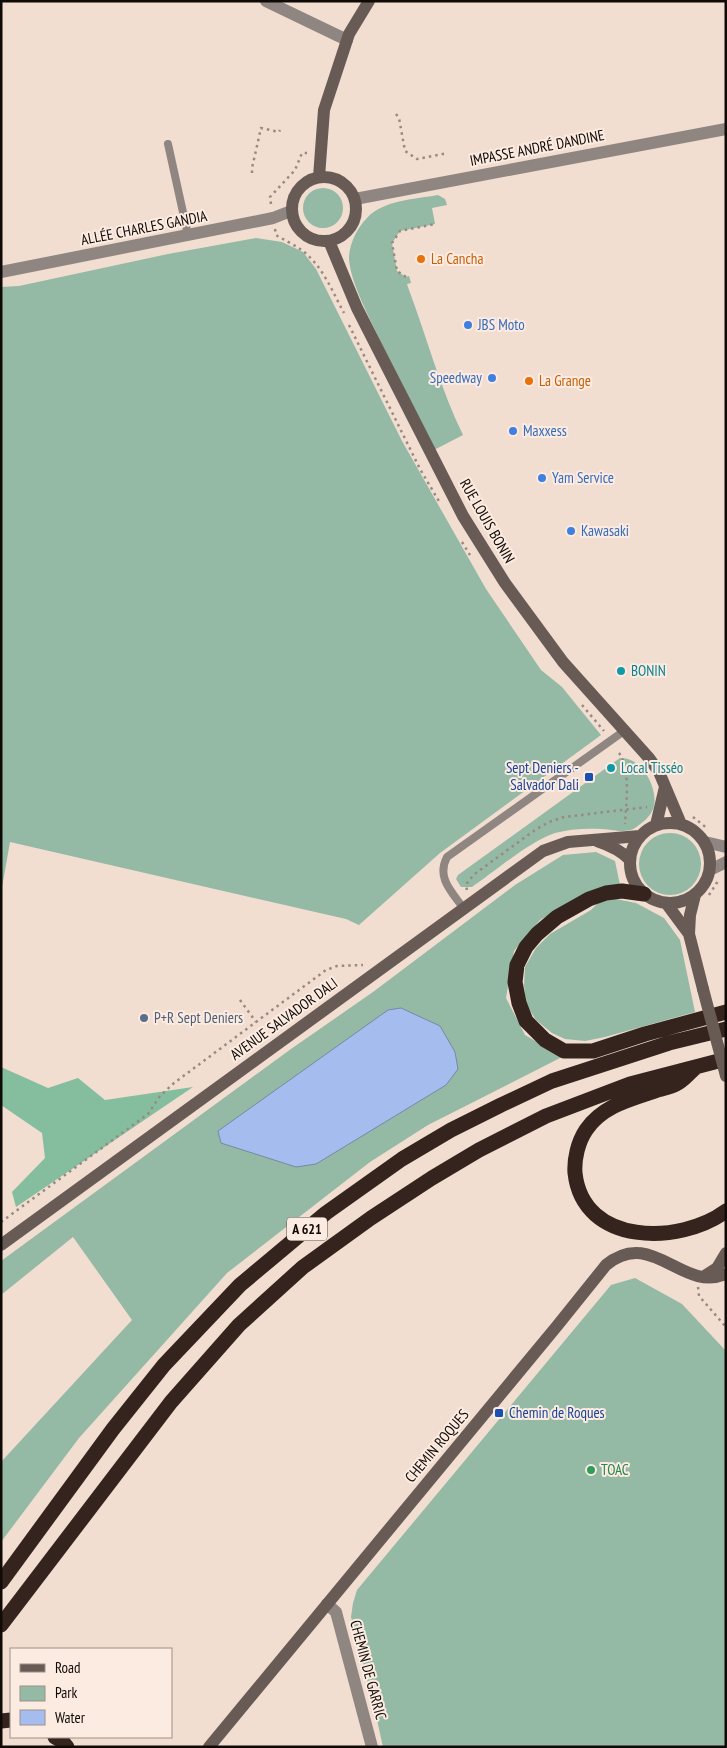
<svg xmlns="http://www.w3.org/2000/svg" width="727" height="1748" font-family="'PT Sans Narrow',sans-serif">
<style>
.green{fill:#94b9a4}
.forest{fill:#85be9f}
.water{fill:#a5bdee;stroke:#7887a8}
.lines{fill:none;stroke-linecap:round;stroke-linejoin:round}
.path{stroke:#998a81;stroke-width:2.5;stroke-dasharray:2.5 4;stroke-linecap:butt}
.lane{stroke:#8f8682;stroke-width:8}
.street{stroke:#8f8682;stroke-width:12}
.secondary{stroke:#685b55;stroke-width:12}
.highway{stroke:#35241d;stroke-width:15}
.secondary-bridge{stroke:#685b55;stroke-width:12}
.food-dot{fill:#e8710a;stroke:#fcebe1;stroke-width:2}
.shop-dot{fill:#3f7fe0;stroke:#fcebe1;stroke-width:2}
.culture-dot{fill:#0f9aa8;stroke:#fcebe1;stroke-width:2}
.transit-dot{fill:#1a4fb4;stroke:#fcebe1;stroke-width:2}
.service-dot{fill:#5c6f8a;stroke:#fcebe1;stroke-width:2}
.leisure-dot{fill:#2e9e5b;stroke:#fcebe1;stroke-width:2}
.labels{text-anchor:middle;stroke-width:4;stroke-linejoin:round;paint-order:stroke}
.shield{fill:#fcebe1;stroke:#574e48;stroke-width:1}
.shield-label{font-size:14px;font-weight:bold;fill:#100a06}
.street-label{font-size:15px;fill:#100a06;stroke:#fcebe1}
.food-label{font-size:15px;fill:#c56008;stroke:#fcebe1;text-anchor:start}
.shop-label{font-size:15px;fill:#366cbe;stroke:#fcebe1;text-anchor:start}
.culture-label{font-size:15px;fill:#0d838f;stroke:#fcebe1;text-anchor:start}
.transit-label{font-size:15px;fill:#164399;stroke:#fcebe1;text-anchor:end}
.service-label{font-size:15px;fill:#4e5e75;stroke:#fcebe1;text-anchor:start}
.leisure-label{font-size:15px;fill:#27864d;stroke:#fcebe1;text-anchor:start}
</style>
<rect width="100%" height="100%" fill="#f2ddd1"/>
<path class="green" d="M303 208a20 20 0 1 1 40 0a20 20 0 1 1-40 0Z
M438,195l7,4 2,6 -15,3 3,16 -35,7 -8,12 5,28 9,6 3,-1 2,7 -4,1 2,6c18,48 31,98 54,145l-29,15c-17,-36 -34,-71 -52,-106 -11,-24 -31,-59 -33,-85 0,-15 8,-31 18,-41 16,-18 49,-19 71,-23z
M256,238l26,4 21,10 13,17 86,172 84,148 55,81 21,17 39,48 -161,118 -81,72 -13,-6 -336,-77 -9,51v-606l18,-1 149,-32z
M620,758c22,-2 40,33 33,51 -3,8 -11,14 -18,19 -10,6 -24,1 -34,1 -15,-1 -32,0 -46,4 -25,8 -61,39 -83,54h-11l-5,-8 2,-4z
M639 864a31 31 0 1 1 62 0a31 31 0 1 1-62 0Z
M596,852l19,9 5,24 -37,10 -43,25 -26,31 -8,47 19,37 37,22 -134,68 -58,37 -143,111 -148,165 -78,104v-80l131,-142 -59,-83 -72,58v-34l290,-212 82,-57 142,-107 48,-30z
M615,897l1,2 20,4 28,15 16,22 15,72 -90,25 -20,4 -20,-2 -13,-6 -16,-13 -10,-16 -2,-19 1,-18 11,-19 14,-14 41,-24 8,-8z
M635,1278l47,26 44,47v396h-343l-8,-36 -24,-94 2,-14 4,-13 254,-305z"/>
<path class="forest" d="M1,1067l47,21 30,-10 27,22 88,-13 -177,120 -4,-15 33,-34 -3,-25 -41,-28z"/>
<path class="water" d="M401,1008l39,18 15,26 3,17 -12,16 -130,79 -20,3 -75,-24 -3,-12 170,-121z"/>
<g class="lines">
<path class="path" d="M396,114l3,4 6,33 12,8 31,-6
M252,173v-5l9,-40 18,4 1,-2
M271,204l-1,-7 25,-27 7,-17h5
M275,229l1,6c8,5 17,9 24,14 22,15 32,42 44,64
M406,277l-9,-6 -5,-28 8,-12 35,-7
M349,325l71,144 20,34
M462,542l8,13
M582,705l22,26
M619,753c12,16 7,52 6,71
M693,817l15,12
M467,890l-1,-4 2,-5 8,-8 59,-43 14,-8 15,-5 83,-10
M709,895l9,-14
M240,1000l16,22
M1,1222l147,-108 12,-18 14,-13 152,-113 11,-4 26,-1
M698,1287l1,9 27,31"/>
<path class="lane" d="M168,144l20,91
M464,909c-12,-17 -28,-31 -17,-52l177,-126"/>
<path class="street" d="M266,1l81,39
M355,199l371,-70
M1,272l272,-54 18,-7
M705,842l21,5
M710,870l16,-8
M327,1604l9,8 36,135"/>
<path class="secondary" d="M292 209a32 32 0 1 1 64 0a32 32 0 1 1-64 0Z
M319,177l5,-67 25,-76 20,-33
M329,241l28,67 106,208 42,67 58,79 86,96 10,14 22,52
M630 863a40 40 0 1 1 80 0a40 40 0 1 1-80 0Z
M656,825l9,-38
M597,841c12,4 24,9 33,19
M695,895l-5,20 -1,19 14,55
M666,903l23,31
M1,1245l542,-394 25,-9 72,-6
M703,1277l14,-9 9,-15
M209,1747l348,-421 49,-61c46,-38 76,28 120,9"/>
<path class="highway" d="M644,894l-22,-3 -16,2 -17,6 -32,18 -20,17 -11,13 -9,18 -2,17 4,21 7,18 19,19 19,11h29l52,-17 81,-22
M694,1069c-6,5 -11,12 -18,15 -5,3 -12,4 -18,6 -26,9 -55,15 -72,40 -8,12 -12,29 -11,43 8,73 105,72 151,38
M1,1582l112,-153 51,-64 76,-80 86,-72 76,-54 49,-29 50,-25 51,-24 117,-38 57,-14
M1,1625l170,-223 68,-77 64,-58 68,-49 61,-40 47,-28 67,-34 84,-32 96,-25
M1,1721l10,-1
M55,1737l7,4 5,6"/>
<path class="secondary-bridge" d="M703,989l23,87"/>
</g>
<g class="food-dot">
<circle cx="421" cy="259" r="5"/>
<circle cx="529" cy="381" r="5"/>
</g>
<g class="shop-dot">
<circle cx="468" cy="325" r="5"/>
<circle cx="492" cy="378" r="5"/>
<circle cx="513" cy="431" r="5"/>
<circle cx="542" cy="478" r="5"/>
<circle cx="571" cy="531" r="5"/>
</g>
<g class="culture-dot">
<circle cx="621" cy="671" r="5"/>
<circle cx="611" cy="768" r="5"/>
</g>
<g class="transit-dot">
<rect x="584" y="772" width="10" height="10" rx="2.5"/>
<rect x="494" y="1408" width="10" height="10" rx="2.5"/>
</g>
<circle class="service-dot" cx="144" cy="1018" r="5"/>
<circle class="leisure-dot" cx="591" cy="1470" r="5"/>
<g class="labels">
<rect class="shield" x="287" y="1217.5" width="40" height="23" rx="4"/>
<g class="shield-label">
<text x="307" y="1234">A 621</text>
</g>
<g class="street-label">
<text transform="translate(537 148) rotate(-11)" y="5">IMPASSE ANDRÉ DANDINE</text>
<text transform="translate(144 228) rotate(-11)" y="5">ALLÉE CHARLES GANDIA</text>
<text transform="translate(487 521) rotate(60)" y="5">RUE LOUIS BONIN</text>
<text transform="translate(284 1019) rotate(-36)" y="5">AVENUE SALVADOR DALI</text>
<text transform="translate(437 1446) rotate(-50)" y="5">CHEMIN ROQUES</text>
<text transform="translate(368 1670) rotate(75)" y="5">CHEMIN DE GARRIC</text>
</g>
<g class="food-label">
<text x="431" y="264">La Cancha</text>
<text x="539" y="386">La Grange</text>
</g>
<g class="shop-label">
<text x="478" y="330">JBS Moto</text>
<text x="482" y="383" text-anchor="end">Speedway</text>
<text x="523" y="436">Maxxess</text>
<text x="552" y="483">Yam Service</text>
<text x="581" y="536">Kawasaki</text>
</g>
<g class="culture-label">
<text x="631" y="676">BONIN</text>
<text x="621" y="773">Local Tisséo</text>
</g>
<g class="transit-label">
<text x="579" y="773">Sept Deniers -<tspan x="579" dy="17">Salvador Dali</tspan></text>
<text x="509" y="1418" text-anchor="start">Chemin de Roques</text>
</g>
<g class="service-label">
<text x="154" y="1023">P+R Sept Deniers</text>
</g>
<g class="leisure-label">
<text x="601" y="1475">TOAC</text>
</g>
</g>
<rect width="727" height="1748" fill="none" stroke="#100a06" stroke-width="5"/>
<rect x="10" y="1648" width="162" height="90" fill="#fcebe1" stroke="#9e9189"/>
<rect x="20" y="1664" width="25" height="8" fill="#685b55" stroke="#9e9189"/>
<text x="55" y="1673" font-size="15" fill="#100a06">Road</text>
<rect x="20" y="1686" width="25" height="15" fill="#94b9a4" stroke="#9e9189"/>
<text x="55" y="1698" font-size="15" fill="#100a06">Park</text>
<rect x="20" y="1710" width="25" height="15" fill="#a5bdee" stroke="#9e9189"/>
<text x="55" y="1723" font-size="15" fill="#100a06">Water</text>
</svg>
